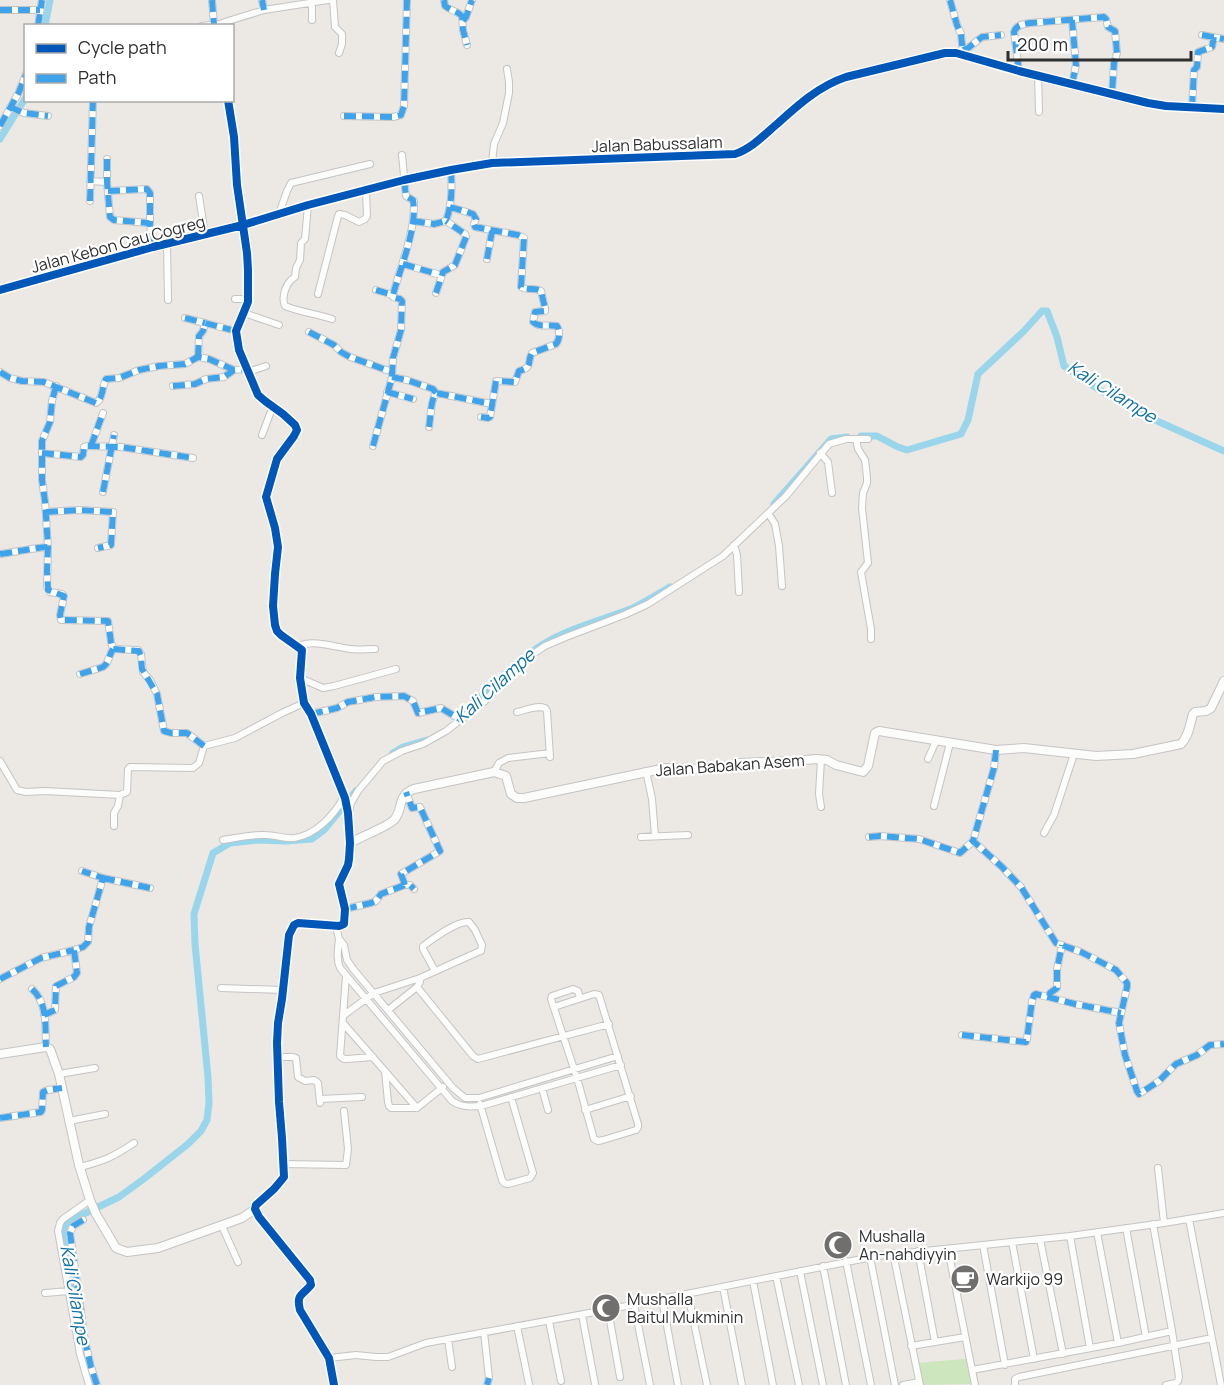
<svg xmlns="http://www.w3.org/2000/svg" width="1224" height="1385" font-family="Manrope,sans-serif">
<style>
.green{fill:#cee6be}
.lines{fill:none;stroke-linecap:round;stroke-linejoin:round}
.canal{stroke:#99d6ec;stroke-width:7}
.street-casing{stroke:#c5c4c5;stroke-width:8}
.secondary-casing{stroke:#c5c4c5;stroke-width:10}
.street{stroke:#fcfcfb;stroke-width:6}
.secondary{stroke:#fcfcfb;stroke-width:8}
.quiet{stroke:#3ea3eb;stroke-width:6;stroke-dasharray:12 6;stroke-linecap:butt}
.cycleway-casing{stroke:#fff;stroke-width:11}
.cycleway{stroke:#0057b8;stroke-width:8}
.labels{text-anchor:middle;stroke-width:4.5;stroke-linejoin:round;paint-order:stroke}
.street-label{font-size:16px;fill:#2e2e2e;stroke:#fff}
.poi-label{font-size:16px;fill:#2e2e2e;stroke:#fff;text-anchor:start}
.water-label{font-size:18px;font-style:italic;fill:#0d6fa3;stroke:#fff}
</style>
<rect width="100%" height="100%" fill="#ece8e4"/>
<path class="green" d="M963,1359h6l4,25 -52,1 -4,-22z"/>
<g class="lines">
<path class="canal" d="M45,26l5,-26
M0,139l26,-42
M861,436h16l21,11 9,3 54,-16 7,-14 10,-46 46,-43 18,-20h5l10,26 7,29 34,23 48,27 78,35
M774,504l57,-65 16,-2
M529,654c30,-24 69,-32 104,-46 12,-6 25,-14 37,-21
M463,715l38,-38 17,-14
M393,753l10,-6 24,-7
M94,1385l-6,-16 -11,-49 -6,-51 -8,-31v-8l6,-9 50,-24 26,-19 43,-34 13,-13 6,-11 2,-17 -1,-26 -13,-133 -1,-30 19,-61 17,-10 27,-3 29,1 26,-2 12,-9 32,-39"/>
<g class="street-casing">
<path id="street" d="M212,0l2,24
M262,0l2,10
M333,0l2,27 7,7v10l-3,9
M444,0l1,6c5,4 12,5 17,10l1,14 4,15
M950,0l7,25 4,9 2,20
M0,10h40
M312,20v-18
M463,21l3,-4 6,-17
M38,26l4,-26
M202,26l15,-2
M221,26l-1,-2 5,-2 39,-12 64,-10
M1202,35l22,4
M963,50l5,-2 14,-11 19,-2
M1019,71l-5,-39c2,-7 9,-8 16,-9l74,-6 2,2 2,8 7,4 2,22 -3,10 -2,31
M1038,75l1,37
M1072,84l4,-19 -4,-45
M228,100l6,37 3,48 10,68 1,17v32l-12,29 3,19 19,45 7,6 18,13 12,11 2,5 -3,6 -17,23 -11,38 9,31 3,19 -3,27 -2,32 2,19 2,6 4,4 21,15 -2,28 4,25 7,11 15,37 19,47 3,15 2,30
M10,107l14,6 24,3
M1192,108l2,-38 3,-3 1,-15 14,-5 2,-10
M344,116l49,1 8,-2 3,-9 3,-106
M0,126l19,-34 7,-18
M107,159v23l3,35 4,3 34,3 2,2 3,22
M492,163l2,-19 9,-21 6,-30v-11l-2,-13
M90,181l17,1
M108,191l39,-2 3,4v32
M199,196l6,39
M90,201l3,-101
M308,205l-3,34 -4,4 -1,17 -4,8 -1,9c-9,5 -14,20 -10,29 15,6 32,8 47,13
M450,207l23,7 3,5 -2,5 1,3 43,8 6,3 -3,49c6,4 14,0 20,4l4,17v3l-10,1 -2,10c6,6 16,2 24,4 3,5 3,13 -1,18l-24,9c-6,10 2,14 -13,18l-4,11 -19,-1 -6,36 -2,1 -7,-1
M279,214l8,-23 4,-8 79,-19
M413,221l21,3 12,-3c6,-17 6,-33 5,-51
M167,244l1,56
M487,259l5,-28
M403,264l34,10
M0,290l153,-43 90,-22 65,-20 96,-25 47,-10 41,-7 243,-9c16,-5 29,-19 42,-30 21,-19 42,-38 69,-47l99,-24h11l63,18 129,32 18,3 58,3
M376,290l17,5
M436,293l7,-21 12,-7 11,-28 -1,-3 -19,-13
M318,294l20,-78 1,-2 6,1 14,7 6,-3 2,-3 -1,-26
M235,299h14
M244,313l35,12
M185,318l20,5
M309,332l25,13 7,7 9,5 42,15
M198,357l1,-21 4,-5 2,-8 31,8
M0,372l10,6 12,3 22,1 52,21c7,-4 6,-16 10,-24l13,-1 20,-8 20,-4 26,-2 13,-7 11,2 25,11 12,-1
M248,372l18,-6
M392,377l15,3 26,9 3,4
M56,386l-4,15 -2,21 -8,19v39l3,21 3,46 -1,40 3,5 12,2 2,2 -4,19 1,5 47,1 3,21 2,7 25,1 3,4 2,18 7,8 7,14 7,37 7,2h16l17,13 31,-8 47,-25 22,-10
M173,386l22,-2 11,-5 18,-2 10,-7
M387,392l26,7
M429,427c2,-11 1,-25 7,-34l56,11
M262,435l11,-29
M856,439l2,10 7,11 2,17v6l-4,10 -1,15 6,55 -7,9 10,57v10
M91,446l12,-33
M373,446l19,-69 1,-19 8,-28 1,-29 -2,-2 -7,-2v-2c8,-31 22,-61 21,-94l-8,-5 -4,-41
M42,453l39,4 2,-2 1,-8 3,-1 34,1 72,11
M820,453l8,9 4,31
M103,492l11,-57
M46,512l33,-2 34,2 -2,33 -13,3
M768,513l7,11 4,22 3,40
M734,545l3,10 2,37
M0,554c17,-2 31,-6 48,-7
M302,650l-1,-5c13,-5 34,2 49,4 8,1 16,0 25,0
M80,674l23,-7c6,-4 6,-12 10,-18
M300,678l23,10 11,-2 62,-17
M517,712c9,-2 19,-7 28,-4l2,3 3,46
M311,714l26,-6 11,-6 28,-5 28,-1 9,5 5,12 23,-5 20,12
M996,750l-2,18 -21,73 29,26 19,20 35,56 25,9 35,18 11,13v4l-8,36 6,32 12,36 2,3 20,-13 17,-17 21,-9 13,-10 14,-1
M928,759l8,-18
M0,761l17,29 9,2 19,-1 75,4 7,-3 1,-23 2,-2 63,1 6,-5 5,-17
M646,771l6,28 3,37
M494,772l5,-9 9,-5 42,-5
M934,806l16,-63
M821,807l-2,-13 2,-35
M349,812l2,-9 7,-12 25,-30 19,-10 21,-7 23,-13 39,-30 39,-41 21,-14 21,-9 58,-22 24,-11 75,-48 63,-60 43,-52 17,-5h22
M114,826v-13l4,-7 2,-11
M1044,833l10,-18 20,-61
M641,837l47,-2
M869,837l11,-1 39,3 41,14 13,-12
M223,840c14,-2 29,-6 43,-5 9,0 19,4 28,3 22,-3 40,-23 50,-41
M103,878l47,10
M405,885l-4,-11 39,-23 -20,-44 -8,1 -6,-16
M345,909l26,-6 5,-2 5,-7 24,-9h5l4,4
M336,926l3,13 5,6 3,15 7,10 99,118 12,10h14l139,-42
M339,939c-1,10 -3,20 1,29l112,133c9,6 18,6 29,5l140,-41
M346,976l-6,80 4,3h3l26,-2
M420,978v4l-3,5 56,69 5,3 131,-35
M0,979l41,-21 33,-8
M221,988l62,2
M32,989c16,14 13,38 14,58
M1049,996l1,-3 7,-5v-19l5,-24
M554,1007l40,-13 5,1 39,129v3l-2,3 -33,10 -5,1 -4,-2 -17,-61 -26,-79 1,-3 21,-7 5,2 2,7
M388,1010l29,-23
M44,1015l11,-5 1,-24 18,-9 3,-4 -3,-23 9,-3 5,-5 1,-15 14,-49 -21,-7
M344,1015l30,-22 46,-15 58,-26 3,-1 1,-6 -7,-15 -6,-8c-13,-1 -35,16 -46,24v3l12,22
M343,1023l74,85
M962,1035l64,7 1,-3 5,-38 2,-6 2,-1 39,10 46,9
M278,1057h15l3,1 2,19 7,4 9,-1 4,3 2,20
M385,1071l3,31 1,4 2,2h26l26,-21
M59,1074l36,-6
M542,1088l6,22
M320,1099l42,-2
M480,1104l22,76 2,3 4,1 22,-6 3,-5 -22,-76
M585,1110l46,-14
M0,1118l41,-6 1,-2 1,-18 5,-2 14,-2
M69,1121l36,-7
M283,1164l63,1 2,-16 -4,-38
M80,1167c24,-6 33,-10 54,-24
M1158,1168l6,55
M1189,1219l32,166
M83,1220l-10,6 -3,7 15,108 6,26 6,18
M1153,1224l19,107 7,46 -1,4 -2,2 -10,2
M222,1226l16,36
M1126,1228l20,109
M1097,1232l21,111
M1070,1236l20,112
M1040,1239l23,115
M1012,1242l22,117
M983,1245l22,120
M948,1249l27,136
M918,1251l17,91
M893,1253l27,132
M870,1257l25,128
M846,1261l25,124
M823,1266l23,119
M800,1271l23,114
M776,1276l23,109
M753,1281l20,104
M723,1287l19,98
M45,1293l24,-2
M688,1294l19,91
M662,1299l16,86
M634,1304l16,81
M608,1309l12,68
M582,1315l13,69
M549,1321l12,60
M517,1326l12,58
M484,1332l5,46 -2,7
M448,1339l4,28
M911,1346l54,-9
M329,1358l27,-3 20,2h12l38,-14 185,-34 266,-53 193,-20 94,-13 60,-10
M972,1370l146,-27 54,-12
M89,1385l-9,-31 -22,-123 2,-8 3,-4 27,-19
M903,1385l16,-3
M1015,1385v-6l4,-2 193,-39"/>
</g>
<g class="secondary-casing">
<path id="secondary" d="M0,1054l46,-7 4,2 9,25 20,91 11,35 6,14 20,34 11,4 31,-4 84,-30 13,-9
M334,1385l-5,-27 -29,-48c-4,-16 2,-14 11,-25l-1,-5 -51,-63 -4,-11 19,-17 10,-12 -2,-39 -3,-36 -2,-59 1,-20 4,-24 7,-64 5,-10 4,-2 41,3 5,-2 1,-15 -6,-25 9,-19 2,-22c10,-6 37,-16 44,-23 10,-11 2,-24 20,-31l80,-17 12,4 5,18 6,4h7l142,-30 50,1 23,-6 54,-2 24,-2 10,1 9,5 27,7 5,-6 7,-33 4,-2 117,19 28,-2 72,8 37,-2 48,-10c8,-8 9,-20 12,-30l2,-2 11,-1 5,-3 13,-27"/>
</g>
<use href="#street" class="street"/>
<use href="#secondary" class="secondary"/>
<path class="quiet" d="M212,0l2,24
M262,0l2,10
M444,0l1,6c5,4 12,5 17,10l1,14 4,15
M950,0l7,25 4,9 2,20
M0,10h40
M463,21l3,-4 6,-17
M38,26l4,-26
M1202,35l22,4
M963,50l5,-2 14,-11 19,-2
M1019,71l-5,-39c2,-7 9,-8 16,-9l74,-6 2,2 2,8 7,4 2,22 -3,10 -2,31
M1072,84l4,-19 -4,-45
M10,107l14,6 24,3
M1192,108l2,-38 3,-3 1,-15 14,-5 2,-10
M344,116l49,1 8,-2 3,-9 3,-106
M0,126l19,-34 7,-18
M107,159v23l3,35 4,3 34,3 2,2 3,22
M108,191l39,-2 3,4v32
M90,201l3,-101
M450,207l23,7 3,5 -2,5 1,3 43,8 6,3 -3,49c6,4 14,0 20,4l4,17v3l-10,1 -2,10c6,6 16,2 24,4 3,5 3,13 -1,18l-24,9c-6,10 2,14 -13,18l-4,11 -19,-1 -6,36 -2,1 -7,-1
M413,221l21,3 12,-3c6,-17 6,-33 5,-51
M487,259l5,-28
M403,264l34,10
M376,290l17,5
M436,293l7,-21 12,-7 11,-28 -1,-3 -19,-13
M185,318l20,5
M309,332l25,13 7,7 9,5 42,15
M198,357l1,-21 4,-5 2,-8 31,8
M0,372l10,6 12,3 22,1 52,21c7,-4 6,-16 10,-24l13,-1 20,-8 20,-4 26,-2 13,-7 11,2 25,11 12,-1
M392,377l15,3 26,9 3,4
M56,386l-4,15 -2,21 -8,19v39l3,21 3,46 -1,24 1,19 16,6 -4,19 1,5 47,1 3,21 2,7 26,2 2,5 1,13 15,25 7,37 7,2h16l17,13
M173,386l22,-2 11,-5 18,-2 10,-7
M387,392l26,7
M429,427c2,-11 1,-25 7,-34l56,11
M91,446l12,-33
M373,446l19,-69 1,-19 8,-28 1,-29 -2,-2 -7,-2v-2c7,-27 25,-68 20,-95l-7,-4 -2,-16
M42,453l39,4 2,-2 1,-8 3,-1 34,1 72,11
M103,492l11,-57
M46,512l33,-2 34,2 -2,33 -13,3
M0,554c17,-2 31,-6 48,-7
M80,674l23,-7c6,-4 6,-12 10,-18
M311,714l26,-6 11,-6 28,-5 28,-1 9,5 5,12 23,-5 20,12
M996,750l-2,18 -21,73 29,26 19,20 35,56 25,9 35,18 11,13v4l-8,36 6,32 12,36 2,3 20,-13 17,-17 21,-9 13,-10 14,-1
M869,837l11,-1 39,3 41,14 13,-12
M103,878l47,10
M405,885l-4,-11 39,-23 -20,-44 -8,1 -6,-16
M345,909l26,-6 5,-2 5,-7 24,-9h5l4,4
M0,979l41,-21 33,-8
M32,989c16,14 13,38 14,58
M1049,996l1,-3 7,-5v-19l5,-24
M44,1015l11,-5 1,-24 18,-9 3,-4 -3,-23 9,-3 5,-5 1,-15 14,-49 -21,-7
M962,1035l64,7 1,-3 5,-38 2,-6 2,-1 39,10 46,9
M0,1118l41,-6 1,-2 1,-18 5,-2 14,-2
M83,1220l-10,6 -3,7 15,108 6,26 6,18
M487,1385l2,-7"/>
<g class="cycleway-casing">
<path id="cycleway" d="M228,100l6,37 3,48 10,68 1,17v32l-12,29 3,19 19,45 7,6 18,13 12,11 2,5 -3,6 -17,23 -11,38 9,31 3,19 -3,27 -2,32 2,19 2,6 4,4 21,15 -2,28 4,25 7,11 15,37 19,47 3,15 2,30 -1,16 -1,6 -9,19 6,25 -1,15 -5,2 -41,-3 -4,2 -5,10 -7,64 -4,24 -1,20 2,59 3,36 2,39 -10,12 -18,16 -1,4 4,8 51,63 1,5c-9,11 -15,9 -11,25l29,48 5,27
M0,290l153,-43 90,-22 65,-20 96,-25 47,-10 41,-7 243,-9c16,-5 29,-19 42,-30 21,-19 42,-38 69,-47l99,-24h11l63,18 129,32 18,3 58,3"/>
</g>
<use href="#cycleway" class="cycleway"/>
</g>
<defs>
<g id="mosque-disc" transform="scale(1.5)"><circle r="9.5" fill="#706f6e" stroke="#fff"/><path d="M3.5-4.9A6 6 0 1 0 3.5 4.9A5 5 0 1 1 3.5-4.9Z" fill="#fff"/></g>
<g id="cafe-disc" transform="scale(1.5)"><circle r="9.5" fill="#706f6e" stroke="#fff"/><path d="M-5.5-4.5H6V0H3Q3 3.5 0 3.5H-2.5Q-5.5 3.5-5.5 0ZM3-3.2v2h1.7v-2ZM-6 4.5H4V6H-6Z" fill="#fff"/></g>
</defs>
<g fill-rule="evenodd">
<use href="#mosque-disc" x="838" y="1245"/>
<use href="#cafe-disc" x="965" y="1279"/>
<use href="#mosque-disc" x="606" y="1308"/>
</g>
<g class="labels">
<g class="street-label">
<text transform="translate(657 144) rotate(-2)" y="6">Jalan Babussalam</text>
<text transform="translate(118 244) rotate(-15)" y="6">Jalan Kebon Cau Cogreg</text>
<text transform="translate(730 765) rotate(-4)" y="6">Jalan Babakan Asem</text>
</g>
<g class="poi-label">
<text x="859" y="1242">Mushalla<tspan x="859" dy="18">An-nahdiyyin</tspan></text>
<text x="986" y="1285">Warkijo 99</text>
<text x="627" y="1305">Mushalla<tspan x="627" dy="18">Baitul Mukminin</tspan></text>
</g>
<g class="water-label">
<text transform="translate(1112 392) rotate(32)" y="6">Kali Cilampe</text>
<text transform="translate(495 686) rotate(-42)" y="6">Kali Cilampe</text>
<text transform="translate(75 1295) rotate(80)" y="6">Kali Cilampe</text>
</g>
</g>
<rect x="24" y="24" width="210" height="78" fill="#ffffff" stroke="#ababab" stroke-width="1.5"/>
<rect x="36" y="44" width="30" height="9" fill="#0057b8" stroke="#ababab" stroke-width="1.5"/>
<text x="78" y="54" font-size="18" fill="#2e2e2e">Cycle path</text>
<rect x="36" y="74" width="30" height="9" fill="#3ea3eb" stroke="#ababab" stroke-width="1.5"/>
<text x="78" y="84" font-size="18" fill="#2e2e2e">Path</text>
<path d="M1008 51v9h183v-9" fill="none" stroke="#2e2e2e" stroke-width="3"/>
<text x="1017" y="51" font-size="18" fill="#2e2e2e" stroke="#ffffff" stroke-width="4.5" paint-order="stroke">200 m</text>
</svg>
